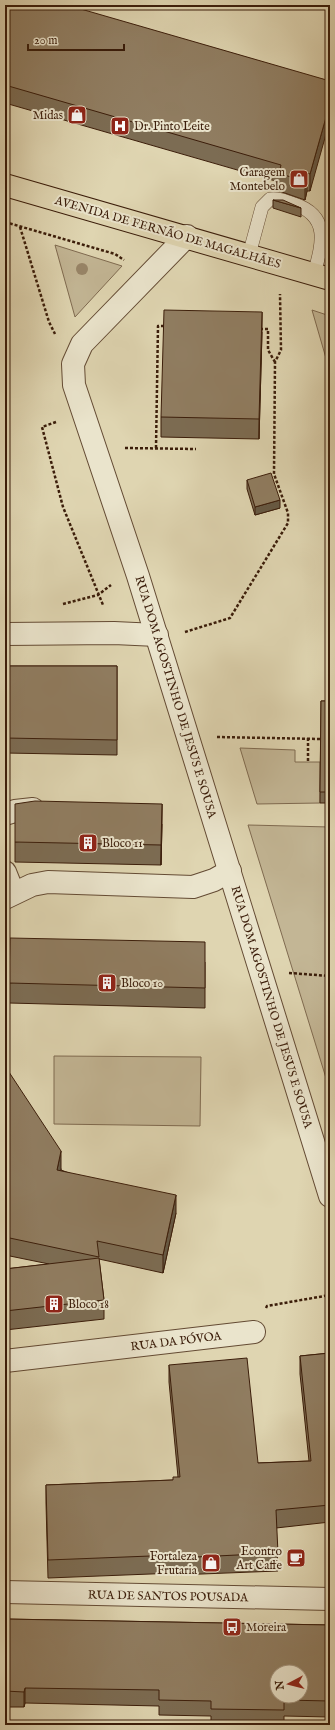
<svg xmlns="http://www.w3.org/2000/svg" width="335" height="1730" font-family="'IM FELL English',serif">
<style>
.green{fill:#c3b695;stroke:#7f6a50}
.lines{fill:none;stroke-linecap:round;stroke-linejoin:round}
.service-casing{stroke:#644b34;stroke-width:14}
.minor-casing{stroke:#644b34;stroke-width:24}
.tertiary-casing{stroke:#644b34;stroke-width:24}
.primary-casing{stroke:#3b1d0a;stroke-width:24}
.path{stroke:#3b1d0a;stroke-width:2.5;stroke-dasharray:3 2;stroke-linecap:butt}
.service{stroke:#eae4cc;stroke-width:13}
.minor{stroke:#eae4cc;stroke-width:22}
.tertiary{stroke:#eae4cc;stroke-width:22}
.primary{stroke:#dfd5b1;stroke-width:22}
.tree{fill:#988568}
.wall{fill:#7c6c53;stroke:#3b1d0a}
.shaded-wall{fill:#655844;stroke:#3b1d0a}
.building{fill:#907d61;stroke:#3b1d0a;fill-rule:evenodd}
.labels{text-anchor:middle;stroke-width:4;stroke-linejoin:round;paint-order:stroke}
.poi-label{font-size:12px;fill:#3b1d0a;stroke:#eae4cc;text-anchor:start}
.street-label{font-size:12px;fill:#3b1d0a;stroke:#eae4cc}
</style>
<rect width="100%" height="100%" fill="#dfd5b1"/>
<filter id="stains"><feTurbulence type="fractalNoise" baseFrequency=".005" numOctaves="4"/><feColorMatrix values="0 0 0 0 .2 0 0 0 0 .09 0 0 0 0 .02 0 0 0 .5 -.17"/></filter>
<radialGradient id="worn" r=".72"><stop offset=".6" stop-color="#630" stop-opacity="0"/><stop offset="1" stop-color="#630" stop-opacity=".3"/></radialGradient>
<path class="green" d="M55,245l67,21 -47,51z
M312,310l18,6v56z
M240,748l55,2v12h25v41l-63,1z
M248,825l82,2v264z
M54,1056l147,1 -1,69 -146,-2z"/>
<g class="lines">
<g class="service-casing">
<path id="service" d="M249,255l13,-48 8,-8c9,-1 16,2 24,5 37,12 28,41 20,70"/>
</g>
<g class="minor-casing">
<path id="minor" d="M5,634l109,-1 43,2
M5,814l10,-3 18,-2
M5,872l8,20
M5,898l27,-13 16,-3 145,5 21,-7 16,-9
M5,1361l249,-29"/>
</g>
<g class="tertiary-casing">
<path id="tertiary" d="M187,236l-105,108 -9,20 1,21 64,191 192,620
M5,1592l325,7"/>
</g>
<g class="primary-casing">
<path id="primary" d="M5,185l325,94"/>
</g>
<path class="path" d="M5,222l110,32 9,6
M20,227l29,95 6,12
M260,329h8v21l7,12
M56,422l-14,5 21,80 40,98
M125,448l71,1
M156,448l2,-122h9
M63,604l35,-9 13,-10
M185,632l45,-14 58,-95v-10l-14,-39 1,-112 6,-12 -1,-56
M217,737l104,2
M308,738v24
M289,973l41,3
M266,1308l1,-2 63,-11"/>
<use href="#service" class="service"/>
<use href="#minor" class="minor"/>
<use href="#tertiary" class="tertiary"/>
<use href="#primary" class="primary"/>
</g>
<circle class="tree" cx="82" cy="269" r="6"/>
<path class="wall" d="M5,5l325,76 -20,110h-3l-2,9 -26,-9v-9l-274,-79z
M273,200l28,8v9l-28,-9z
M262,332l-3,107 -98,-2v-20z
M247,480l33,28 -25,7 -8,-26z
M5,666h112v89l-112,-2z
M321,701h9v102h-10z
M162,824l-1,41 -146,-3v-20z
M205,962v46l-196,-5v-20z
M5,1066l56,103v1l115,43 -13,60 -64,-14 5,41v19l-99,11v-61l44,-5 -44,-9z
M330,1353v169l-54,6 2,43 -102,4v-2l-128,5 -2,-75v-18l127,-5 5,-3 -9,-95v-17l89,98 51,-2 -9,-87v-18z
M5,1619l325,6v92l-46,-1v9l-73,-1v-8l-52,-1v-9l-134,-3 -1,4h-19z"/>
<path class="shaded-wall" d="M330,103v17l-20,71v-17z
M307,173v18l-2,9v-18z
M262,312v20l-3,107v-20z
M280,500v8l-25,7v-8z
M162,804v20l-1,41v-20z
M61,1151v18l-4,19v-18z
M176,1195v18l-13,60v-18z
M25,1688v15l-1,4v-15z"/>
<path class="building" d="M5,5h62l263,76v22l-20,71 -3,-1 -2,9 -26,-9 2,-8 -276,-80z
M273,200h10l18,8z
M164,310l98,2 -3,107 -98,-2z
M271,473l9,27 -25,7 -8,-27z
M5,666h112v74l-112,-2z
M321,701h9v91h-10z
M35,801l127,3 -1,41 -146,-3v-38z
M10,938l195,4v46l-196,-5z
M5,1066l56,85 -4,19 119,25 -13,60 -66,-14 2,16 -94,-20z
M99,1258l5,42 -99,11v-42z
M330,1353v152l-54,5 2,43 -102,5v-3l-128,5 -2,-75 127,-5v-3h7l-11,-112 78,-7 11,105 53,-2 -11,-105z
M5,1619l325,6v76l-46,-1v10l-73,-1v-8l-52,-1v-10l-134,-2 -1,4 -19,-1zM277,1672h24v24h-24z"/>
<defs>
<g id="shop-square" transform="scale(1)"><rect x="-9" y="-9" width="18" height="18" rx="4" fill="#8f2418" stroke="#eae4cc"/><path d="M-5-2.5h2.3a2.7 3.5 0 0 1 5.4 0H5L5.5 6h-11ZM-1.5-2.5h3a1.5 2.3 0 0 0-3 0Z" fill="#fff"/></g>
<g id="hospital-square" transform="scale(1)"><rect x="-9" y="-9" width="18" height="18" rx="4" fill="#8f2418" stroke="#eae4cc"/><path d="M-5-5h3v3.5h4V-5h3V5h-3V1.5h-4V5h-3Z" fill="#fff"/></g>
<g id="building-square" transform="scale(1)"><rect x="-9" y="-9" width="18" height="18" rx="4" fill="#8f2418" stroke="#eae4cc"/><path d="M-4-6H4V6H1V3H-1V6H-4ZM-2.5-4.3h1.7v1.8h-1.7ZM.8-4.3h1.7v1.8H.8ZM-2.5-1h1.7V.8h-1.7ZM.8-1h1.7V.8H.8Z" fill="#fff"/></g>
<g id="cafe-square" transform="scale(1)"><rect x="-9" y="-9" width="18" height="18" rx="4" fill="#8f2418" stroke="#eae4cc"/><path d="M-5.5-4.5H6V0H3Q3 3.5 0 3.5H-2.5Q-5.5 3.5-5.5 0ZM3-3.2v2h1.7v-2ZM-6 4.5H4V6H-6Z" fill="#fff"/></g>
<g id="bus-square" transform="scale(1)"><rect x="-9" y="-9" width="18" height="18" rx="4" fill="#8f2418" stroke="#eae4cc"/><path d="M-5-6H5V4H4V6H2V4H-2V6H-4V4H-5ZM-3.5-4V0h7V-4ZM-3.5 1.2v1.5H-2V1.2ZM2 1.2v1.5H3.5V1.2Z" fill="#fff"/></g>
</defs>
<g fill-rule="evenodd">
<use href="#shop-square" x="77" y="115"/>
<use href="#hospital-square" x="120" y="126"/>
<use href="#shop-square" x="299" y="179"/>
<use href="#building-square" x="88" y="843"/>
<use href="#building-square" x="107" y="983"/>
<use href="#building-square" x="54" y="1304"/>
<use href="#cafe-square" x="296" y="1558"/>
<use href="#shop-square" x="211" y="1563"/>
<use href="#bus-square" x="232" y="1627"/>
</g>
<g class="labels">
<g class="poi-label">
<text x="63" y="119" text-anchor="end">Midas</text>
<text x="134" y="130">Dr. Pinto Leite</text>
<text x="285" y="176" text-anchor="end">Garagem<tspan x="285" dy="14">Montebelo</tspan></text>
<text x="102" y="847">Bloco 11</text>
<text x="121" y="987">Bloco 10</text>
<text x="68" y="1308">Bloco 18</text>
<text x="282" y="1555" text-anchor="end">Econtro<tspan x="282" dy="14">Art Caffe</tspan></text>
<text x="197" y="1560" text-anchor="end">Fortaleza<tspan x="197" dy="14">Frutaria</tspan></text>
<text x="246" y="1631">Moreira</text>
</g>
<g class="street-label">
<text transform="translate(168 232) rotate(16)" y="4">AVENIDA DE FERNÃO DE MAGALHÃES</text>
<text transform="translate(176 697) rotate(73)" y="4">RUA DOM AGOSTINHO DE JESUS E SOUSA</text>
<text transform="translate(272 1007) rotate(73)" y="4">RUA DOM AGOSTINHO DE JESUS E SOUSA</text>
<text transform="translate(176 1341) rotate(-7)" y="4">RUA DA PÓVOA</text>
<text transform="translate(168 1596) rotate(1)" y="4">RUA DE SANTOS POUSADA</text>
</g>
</g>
<rect width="335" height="1730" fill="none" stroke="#dfd5b1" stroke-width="20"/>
<rect x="6" y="6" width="323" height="1718" fill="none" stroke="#3b1d0a" stroke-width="2"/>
<rect x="10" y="10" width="315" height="1710" fill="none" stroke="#3b1d0a"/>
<g transform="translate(289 1684) rotate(263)"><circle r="19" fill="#eae4cc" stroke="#a4947e"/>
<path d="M0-3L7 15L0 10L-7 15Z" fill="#8f2418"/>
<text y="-6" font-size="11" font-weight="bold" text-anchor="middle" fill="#3b1d0a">N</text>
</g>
<path d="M28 44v6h96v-6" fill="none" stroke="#3b1d0a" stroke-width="2"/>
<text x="34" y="44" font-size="12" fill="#3b1d0a" stroke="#eae4cc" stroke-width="3" paint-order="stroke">20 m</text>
<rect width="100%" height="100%" filter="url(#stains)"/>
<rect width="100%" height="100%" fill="url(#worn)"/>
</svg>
